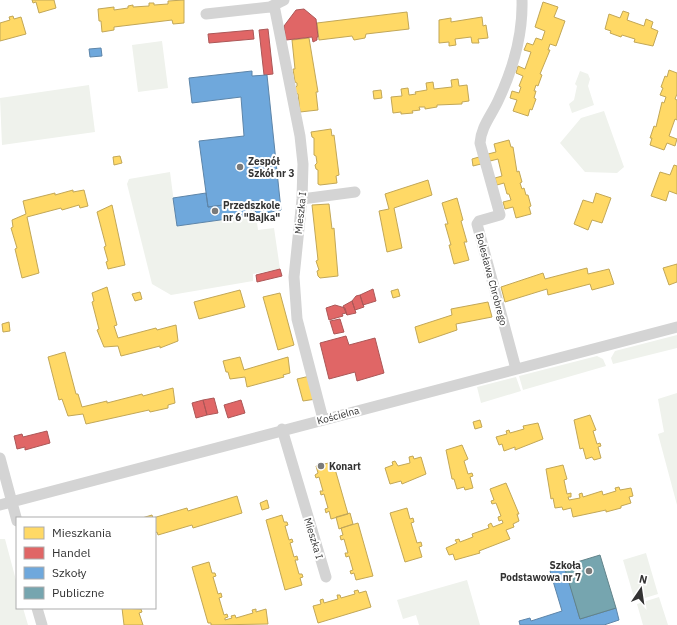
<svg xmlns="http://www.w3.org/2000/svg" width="677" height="625" font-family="'IBM Plex Sans',sans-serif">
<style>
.green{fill:#eff2ec}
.homes{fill:#ffd966;stroke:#c2a757}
.shops{fill:#e06666;stroke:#ac5757}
.schools{fill:#6fa8dc;stroke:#5d85a9}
.public{fill:#76a5af;stroke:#62838a}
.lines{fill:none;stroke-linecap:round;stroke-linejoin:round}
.street{stroke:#d4d4d4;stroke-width:11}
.poi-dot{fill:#7a7a7a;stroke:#fff;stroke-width:1.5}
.labels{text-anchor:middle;stroke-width:4;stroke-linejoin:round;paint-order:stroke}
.poi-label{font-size:10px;font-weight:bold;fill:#333;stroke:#fff;text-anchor:start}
.street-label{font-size:10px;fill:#333;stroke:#fff}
</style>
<rect width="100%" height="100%" fill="#fff"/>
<path class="green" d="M162,41l6,47 -30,4 -6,-47z
M580,71l8,3 2,5 -2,7 6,19 -22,8 -3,-9 5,-4 3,-14 -2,-2z
M89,85l6,47 -93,13 -2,-47z
M604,111l20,56 -7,6 -32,-1 -25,-29 21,-25z
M170,172l7,54 79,-11 2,15 16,-2 6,41 -27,5v7l-82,14 -19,-11 -25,-100 2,-5z
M677,335v13l-64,16 -2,-6 4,-7z
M597,356l6,3 3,7 -83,24 -4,-14z
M516,377l5,14 -40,12 -4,-16z
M677,393v112l-19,-71 6,-2 -6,-33z
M0,539h5l12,45v24h6l5,17h-28z
M646,553l12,41 -23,7 -12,-41z
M467,580l13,45h-61l-3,-10 -13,4 -6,-19z
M659,597l9,28h-25l-6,-21z"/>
<path class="homes" d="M32,0h22l2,8 -17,5 -3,-11 -3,1z
M184,0v23l-11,1 -1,-4 -58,7v3l-12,2 -1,-11h-2l-1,-12 16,-2v3l14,-2v-2l5,-1v2l16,-1v-3h5v2l14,-1v-3z
M543,2l15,5 -4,10 11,4 -9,25 -6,-2 -2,6h2l-10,24 2,1 -4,11 -2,-1 -2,6h2l-2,7 2,1 -4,11 -2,-1 -2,7 -15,-5 4,-11 -7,-2 2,-7 7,2 2,-6 -2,-1 4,-10 -7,-3 2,-7 7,3 6,-17 -7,-2 3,-7 6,2 3,-7 6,2 3,-9 -10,-4z
M623,11l6,2 -2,7 17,6 2,-7 7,3 -2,6 7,3 -5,15 -19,-4 1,-3 -13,-4 -1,2 -11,-4 1,-2 -6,-2 4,-15 11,4z
M407,12l2,17 -43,5 -1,4 -11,2 -2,-4 -33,4 -2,-17z
M13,16l1,3 7,-2 5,17 -26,7v-18l10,-3 -1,-3z
M482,17l1,9 3,-1 2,13 -10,1 1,4h-7l-1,-6 -16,2 1,6 -7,1v-4l-10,1v-23l12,-2v4z
M309,38l9,54h-2l2,18 -18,2 -2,-18 -2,-1 -1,-5 2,-2v-3l-2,-1 -2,-13h2l-3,-29z
M669,70l8,3v21l-2,5 2,1v20l-2,-1 -6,17 8,3 -2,7 -8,-3 -3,7 -14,-5 2,-7h-2l4,-12 2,1 6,-25 2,1 2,-6 -6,-2 3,-7 -2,-1 4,-11 2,1z
M458,79l1,7 8,-1 2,16 -7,1v2l-25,1v2l-12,2v-2h-6l1,3 -8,1 1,2 -12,1v-2l-8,1 -2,-16 11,-1 -1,-7 7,-1 1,7 7,-1 -1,-2 12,-2 -1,-7 7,-1 1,7 18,-2 -1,-7z
M381,90l1,8 -8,1 -1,-8z
M331,129l1,7 2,-1 5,40 -3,1 1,7 -17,2 -2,-1v-14l-2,-1 -1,-4 2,-2 -1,-7 -2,-1v-17l-2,-1 -1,-5z
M509,140l2,7h2l4,25 2,-1 3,11 -2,1 2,6 2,-1 2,7h2l3,11 -2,1 2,7 -15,4 -3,-11 -8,2 -2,-7 8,-2 -2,-6h-2l-3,-11 -7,2 -2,-7 7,-2 -4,-17 -8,2 -2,-7 8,-2 -2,-8z
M120,156l2,7 -8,2 -1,-8z
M479,157l2,7 -8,2 -1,-7z
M674,165l3,1v28l-8,-3 -3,10 -15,-5 9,-24 10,3z
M428,180l4,15 -38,13 8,40 -15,4 -8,-41 10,-2 -4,-15z
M73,190v2l11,-2 4,16 -8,2 -1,-3 -17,5 -1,-2 -34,9 12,56 -17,5 -7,-29 2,-1 -6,-20 2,-1 -1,-7 14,-6 -3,-13 32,-8v2z
M596,193l15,5 -9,25 -10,-3 -4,10 -14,-6 9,-24 10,3z
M457,198l6,22 -2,1 6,21h-3l5,18 -15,4 -5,-19h2l-6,-21h3l-6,-21z
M329,204l3,25 2,-1 4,48 -18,2 -2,-2 -1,-5 2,-1 -3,-9 2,-1 -6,-55z
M112,205l13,60 -17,4 -2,-7 2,-1 -4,-14 2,-1 -9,-34z
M677,264v18l-8,3 -6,-17z
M587,268l1,6 21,-5 5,15 -22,6 -2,-6 -42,11 -1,-6 -42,13 -4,-15 42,-14 2,6z
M107,287l10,38 -3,1 4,12 38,-10 1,2 19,-5 2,16 -18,7v-2l-39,10 -3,-10 -14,1 -7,-17 2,-1 -7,-27 2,-1 -2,-8z
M398,289l2,7 -7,2 -2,-7z
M240,290l5,17 -46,12 -5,-17z
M140,292l2,7 -7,2 -3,-7z
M280,293l14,52 -16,5 -15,-53z
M488,302l4,15 -36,7 1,6 -38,13 -4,-16 37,-12 -1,-6z
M9,322l1,9 -7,1 -1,-8z
M65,352l11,42h2l4,13 25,-6v2l35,-9 1,2 30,-8 2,15 -7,2v3l-18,4 -1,-2 -63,14 -3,-10 -15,2 -6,-17 -3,1 -11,-43z
M240,357l4,13 44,-13 2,16 -7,2 1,2 -37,10 -2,-10 -15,2 -2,-7h-2l-3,-11z
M310,376l6,23 -13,2 -6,-22z
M590,415l6,15 -3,1 4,13 3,-1 1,3 -3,1 3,11 -7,2 -2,-3 -6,2 -3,-11 -3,1 -6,-29z
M480,420l2,7 -7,2 -2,-7z
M538,423l5,16 -28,11v-3l-11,4 -2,-7 -3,1 -3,-8 11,-3 -1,-3 3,-1 1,3 14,-4 -1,-3z
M462,445l6,14 -4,2 4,13 4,-1 1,3 -3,1 3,11 -8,2 -1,-3 -7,2 -3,-10h-2l-6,-29z
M413,456l1,3 7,-2 5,17 -24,10 -1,-3 -11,3 -5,-16 8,-3 -1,-3 3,-1 3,5 12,-3 -1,-6z
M333,462l15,52 -17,5 -2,-8 -3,2 -1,-4 3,-1 -4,-14 -3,1 -1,-4h3l-4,-14 -3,1 -1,-3 3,-2 -2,-7z
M563,465l4,14 -3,1 3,14 4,-1v4h-3l1,3 11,-2 -1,-4 3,-1 1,4 19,-6 1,4 13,-4 -1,-3 4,-1 1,3 11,-2 2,8 -4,1 2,6 -10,3v2l-15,4v-2l-33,7 -2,-9 -8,2 -1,-3 -7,1 -2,-10 -2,1 -5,-30z
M506,483l13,31h-2l2,7 -6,3 1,3 -8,3 4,9 -31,12 1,2 -25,7 -2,-6 -4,1 -3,-7 11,-5 -2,-3 4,-1 1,3 13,-5 -1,-3 17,-6 -1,-3 3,-2 2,4 10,-4 -1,-3 -3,1 -1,-4 3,-1 -5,-13 -4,1 -1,-3 3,-1 -4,-11z
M237,496l5,17 -49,15 -1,-3 -34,10 -1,-3 -2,1v-15h-13l10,-3 1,3 34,-10 1,3z
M267,500l2,8 -7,2 -2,-7z
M407,508l3,11 3,-1 1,4 -3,1 6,20 4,-1 1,4 -3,1 3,10 -17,5 -15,-49z
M350,513l3,11 -14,5 -3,-12z
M282,515l2,7h3l1,3 -3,1 4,14 3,-1 1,3 -3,1 4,14 3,-1 1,4h-3l4,14h3l1,3 -3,1 2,7 -17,5 -19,-70z
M358,523l15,53 -17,4 -2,-7 -3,1 -1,-3 3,-1 -4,-14 -3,1 -1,-4h3l-4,-14 -3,1 -1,-4 3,-1 -2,-7z
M209,562l3,11h3l1,3 -3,1 5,17 3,-1 1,4 -3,1 5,17 3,-1 1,3 -3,1v2l7,-2 -1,-2 4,-1 1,3 17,-5 -1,-3 4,-1v3l10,-3 2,15 -57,1v-2h-3l-16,-56z
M358,590l1,3 7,-2 5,16 -53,16 -5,-17 8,-2 -1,-4 3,-1 1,4 14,-4 -1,-4h3l1,3 14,-4 -1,-3z
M122,608l19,1 1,3 -3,1 4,12h-19z"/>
<path class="shops" d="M304,9l12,10 2,18h-1v3l-4,2 -1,-5 -26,3 -2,-14 12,-16z
M268,29l5,45 -9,1 -5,-45z
M253,30l1,9 -45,4 -1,-9z
M280,269l2,7 -25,6 -1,-7z
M373,289l3,12 -13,4 -3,-10z
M360,295l4,12 -9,3 -3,-9 4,-5z
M352,301l4,12 -9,2 -4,-9z
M335,305l10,3 2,7 -1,-2 -4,1 1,2 -14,4 -3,-12z
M340,319l4,13 -10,2 -4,-13z
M346,336l3,9 26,-7 9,35 -27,8 -2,-9 -26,7 -9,-36z
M214,398l4,15 -11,2 -4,-15z
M203,400l4,15 -11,3 -4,-15z
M241,400l4,13 -17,5 -4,-13z
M47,431l3,12 -25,7v-3l-8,2 -3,-13 8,-2 1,3z"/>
<path class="schools" d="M101,48l1,8 -12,1 -1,-8z
M252,71v5l15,-1 14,135 -25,5 -2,-14 -46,6 -9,-66 45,-5 -3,-39 -49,6 -3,-25z
M206,193l2,14 46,-6 2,14 -79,11 -4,-28z
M565,566l15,53 36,-11 3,12 -15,5h-84l-1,-4 11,-3 1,3 31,-10 -12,-40z"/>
<path class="public" d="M600,555l16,53 -36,11 -16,-53z"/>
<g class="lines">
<path class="street" d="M274,5l26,131 3,28 -1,35 -8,78 3,42 26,100
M206,14l64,-7 14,-7
M302,199l53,-7
M516,369l-39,-145 2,-3 21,-6 -20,-72c1,-16 11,-27 18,-42 15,-32 25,-65 24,-101
M282,429l44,148
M0,458l17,63
M0,505l677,-178
M37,608l5,17"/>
</g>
<g class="poi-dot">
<circle cx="240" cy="167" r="4"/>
<circle cx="215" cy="211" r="4"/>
<circle cx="321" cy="466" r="4"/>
<circle cx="589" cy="571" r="4"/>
</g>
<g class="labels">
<g class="poi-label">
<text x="248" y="165">Zespół<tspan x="248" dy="12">Szkół nr 3</tspan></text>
<text x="223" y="209">Przedszkole<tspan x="223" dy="12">nr 6 "Bajka"</tspan></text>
<text x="329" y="470">Konart</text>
<text x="581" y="569" text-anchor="end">Szkoła<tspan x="581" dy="12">Podstawowa nr 7</tspan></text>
</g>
<g class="street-label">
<text transform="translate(300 213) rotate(-84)" y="4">Mieszka I</text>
<text transform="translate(492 279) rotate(75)" y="4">Bolesława Chrobrego</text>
<text transform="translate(338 415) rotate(-15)" y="4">Kościelna</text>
<text transform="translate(314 538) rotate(73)" y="4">Mieszka I</text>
</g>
</g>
<rect x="16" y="517" width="140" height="92" fill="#ffffff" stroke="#adadad"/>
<rect x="24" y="527" width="20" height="12" fill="#ffd966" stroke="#adadad"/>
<text x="52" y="537" font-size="12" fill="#333333">Mieszkania</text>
<rect x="24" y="547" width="20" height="12" fill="#e06666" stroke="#adadad"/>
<text x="52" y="557" font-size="12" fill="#333333">Handel</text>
<rect x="24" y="567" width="20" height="12" fill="#6fa8dc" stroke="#adadad"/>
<text x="52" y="577" font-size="12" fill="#333333">Szkoły</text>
<rect x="24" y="587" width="20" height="12" fill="#76a5af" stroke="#adadad"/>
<text x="52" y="597" font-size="12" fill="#333333">Publiczne</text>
<g transform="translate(641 589) rotate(13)" stroke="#ffffff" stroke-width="3" paint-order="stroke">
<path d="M0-3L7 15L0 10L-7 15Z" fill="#333333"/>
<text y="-6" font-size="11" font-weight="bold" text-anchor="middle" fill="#333333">N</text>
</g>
</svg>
